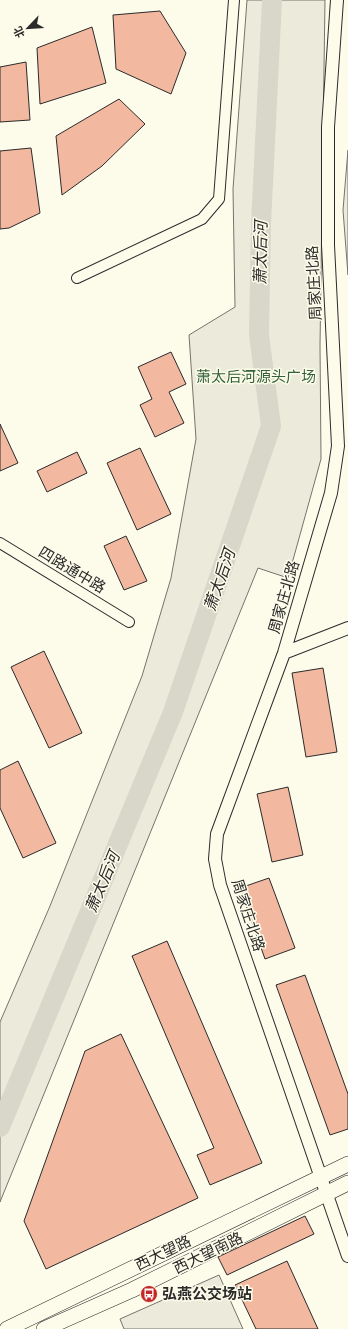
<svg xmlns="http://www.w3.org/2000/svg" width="348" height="1329" font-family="Mulish,'Noto Sans SC',sans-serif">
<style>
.green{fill:#ecebdb;stroke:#74746e}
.parking{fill:#eceadb;stroke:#74746e}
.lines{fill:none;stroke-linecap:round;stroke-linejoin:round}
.river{stroke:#d8d7c9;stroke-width:20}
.building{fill:#f2b8a0;stroke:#2b2b2b}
.minor-casing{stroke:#2b2b2b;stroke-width:12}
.tertiary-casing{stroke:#2b2b2b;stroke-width:14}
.primary-casing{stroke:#2b2b2b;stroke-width:16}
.minor{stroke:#fdfbea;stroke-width:10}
.tertiary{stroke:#fdfbea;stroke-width:12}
.primary{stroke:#fdfbea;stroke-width:15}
.labels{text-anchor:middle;stroke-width:3;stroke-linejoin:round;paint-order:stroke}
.street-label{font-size:15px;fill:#2b2b2b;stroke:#fdfbea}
.park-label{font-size:15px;fill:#34623c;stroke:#fdfbea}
.poi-label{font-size:15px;font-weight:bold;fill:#2b2b2b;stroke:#fdfbea;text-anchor:start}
.water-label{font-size:16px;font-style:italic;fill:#2b2b2b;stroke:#fdfbea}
</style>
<rect width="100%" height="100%" fill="#fdfbea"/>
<path class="green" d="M247,0h78l-5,346 1,113 -33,119 -30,-10 -258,634v-180l50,-116 92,-230 29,-98 25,-139 -7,-104 46,-28 -2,-118z
M348,150v125l-5,-65z"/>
<path class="parking" d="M219,1275l24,54h-119l-4,-10z"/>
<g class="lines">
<path class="river" d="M0,1127l173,-415 98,-286 -12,-91 2,-111 11,-224"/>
</g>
<path class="building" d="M160,11l26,42 -15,41 -55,-25 -3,-54z
M92,27l14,56 -66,21 -3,-56z
M26,62l4,58 -30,2v-55z
M119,99l26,25 -43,42 -40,29 -6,-59z
M31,148l9,65 -31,15 -9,1v-78z
M171,352l15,32 -17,8 15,31 -29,14 -15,-32 12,-6 -14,-32z
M0,424l18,39 -18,8z
M140,448l31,66 -34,16 -30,-67z
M77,452l10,21 -40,19 -10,-21z
M126,536l21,45 -23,9 -20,-44z
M44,651l38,82 -33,15 -38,-81z
M323,668l14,84 -31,5 -14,-84z
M18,761l38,82 -33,15 -23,-50v-38z
M288,787l15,68 -31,7 -15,-68z
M269,878l26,70 -30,11 -25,-71z
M167,941l95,222 -52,22 -13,-30 17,-7 -82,-192z
M305,975l43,119v35l-18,6 -54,-150z
M121,1034l77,164 -152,71 -22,-48 61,-170z
M305,1216l9,18 -87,41 -9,-18z
M287,1261l31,68h-62l-21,-44z"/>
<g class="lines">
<g class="minor-casing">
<path id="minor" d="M77,278l125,-59 17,-20 15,-199
M0,543l129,79"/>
</g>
<g class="tertiary-casing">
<path id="tertiary" d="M337,0l-9,127v118l10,201 -7,47 -47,160 -67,181 -2,25 5,26 128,371
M284,653l64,-25"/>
</g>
<g class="primary-casing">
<path id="primary" d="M7,1329l341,-165
M44,1329l88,-39 216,-107"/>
</g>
<use href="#minor" class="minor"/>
<use href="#tertiary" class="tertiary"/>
<use href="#primary" class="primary"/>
</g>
<defs>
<g id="bus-disc" transform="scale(0.9)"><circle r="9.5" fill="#c62828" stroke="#fdfbea"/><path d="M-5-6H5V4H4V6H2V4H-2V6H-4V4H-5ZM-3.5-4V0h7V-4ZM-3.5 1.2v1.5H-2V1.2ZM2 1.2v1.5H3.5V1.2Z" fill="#fff"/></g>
</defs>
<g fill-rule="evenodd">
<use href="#bus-disc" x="149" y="1294"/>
</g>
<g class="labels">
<g class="street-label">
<text transform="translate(314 283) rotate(-93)" y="5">周家庄北路</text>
<text transform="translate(72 570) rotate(31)" y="5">四路通中路</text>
<text transform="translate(284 597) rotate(-74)" y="5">周家庄北路</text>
<text transform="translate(248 915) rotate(72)" y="5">周家庄北路</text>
<text transform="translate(163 1253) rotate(-26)" y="5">西大望路</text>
<text transform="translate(208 1253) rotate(-26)" y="5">西大望南路</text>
</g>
<g class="park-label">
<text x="256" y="382">萧太后河源头广场</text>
</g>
<g class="poi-label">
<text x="162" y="1299">弘燕公交场站</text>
</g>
<g class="water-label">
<text transform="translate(260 253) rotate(-89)" y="6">萧太后河</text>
<text transform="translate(219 580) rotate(-71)" y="6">萧太后河</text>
<text transform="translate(102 882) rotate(-67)" y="6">萧太后河</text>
</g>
</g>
<g transform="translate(28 28) rotate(245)" stroke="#fdfbea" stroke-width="3" paint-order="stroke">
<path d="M0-3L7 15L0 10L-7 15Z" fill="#2b2b2b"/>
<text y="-6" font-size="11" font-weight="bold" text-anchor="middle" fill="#2b2b2b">北</text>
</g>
</svg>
